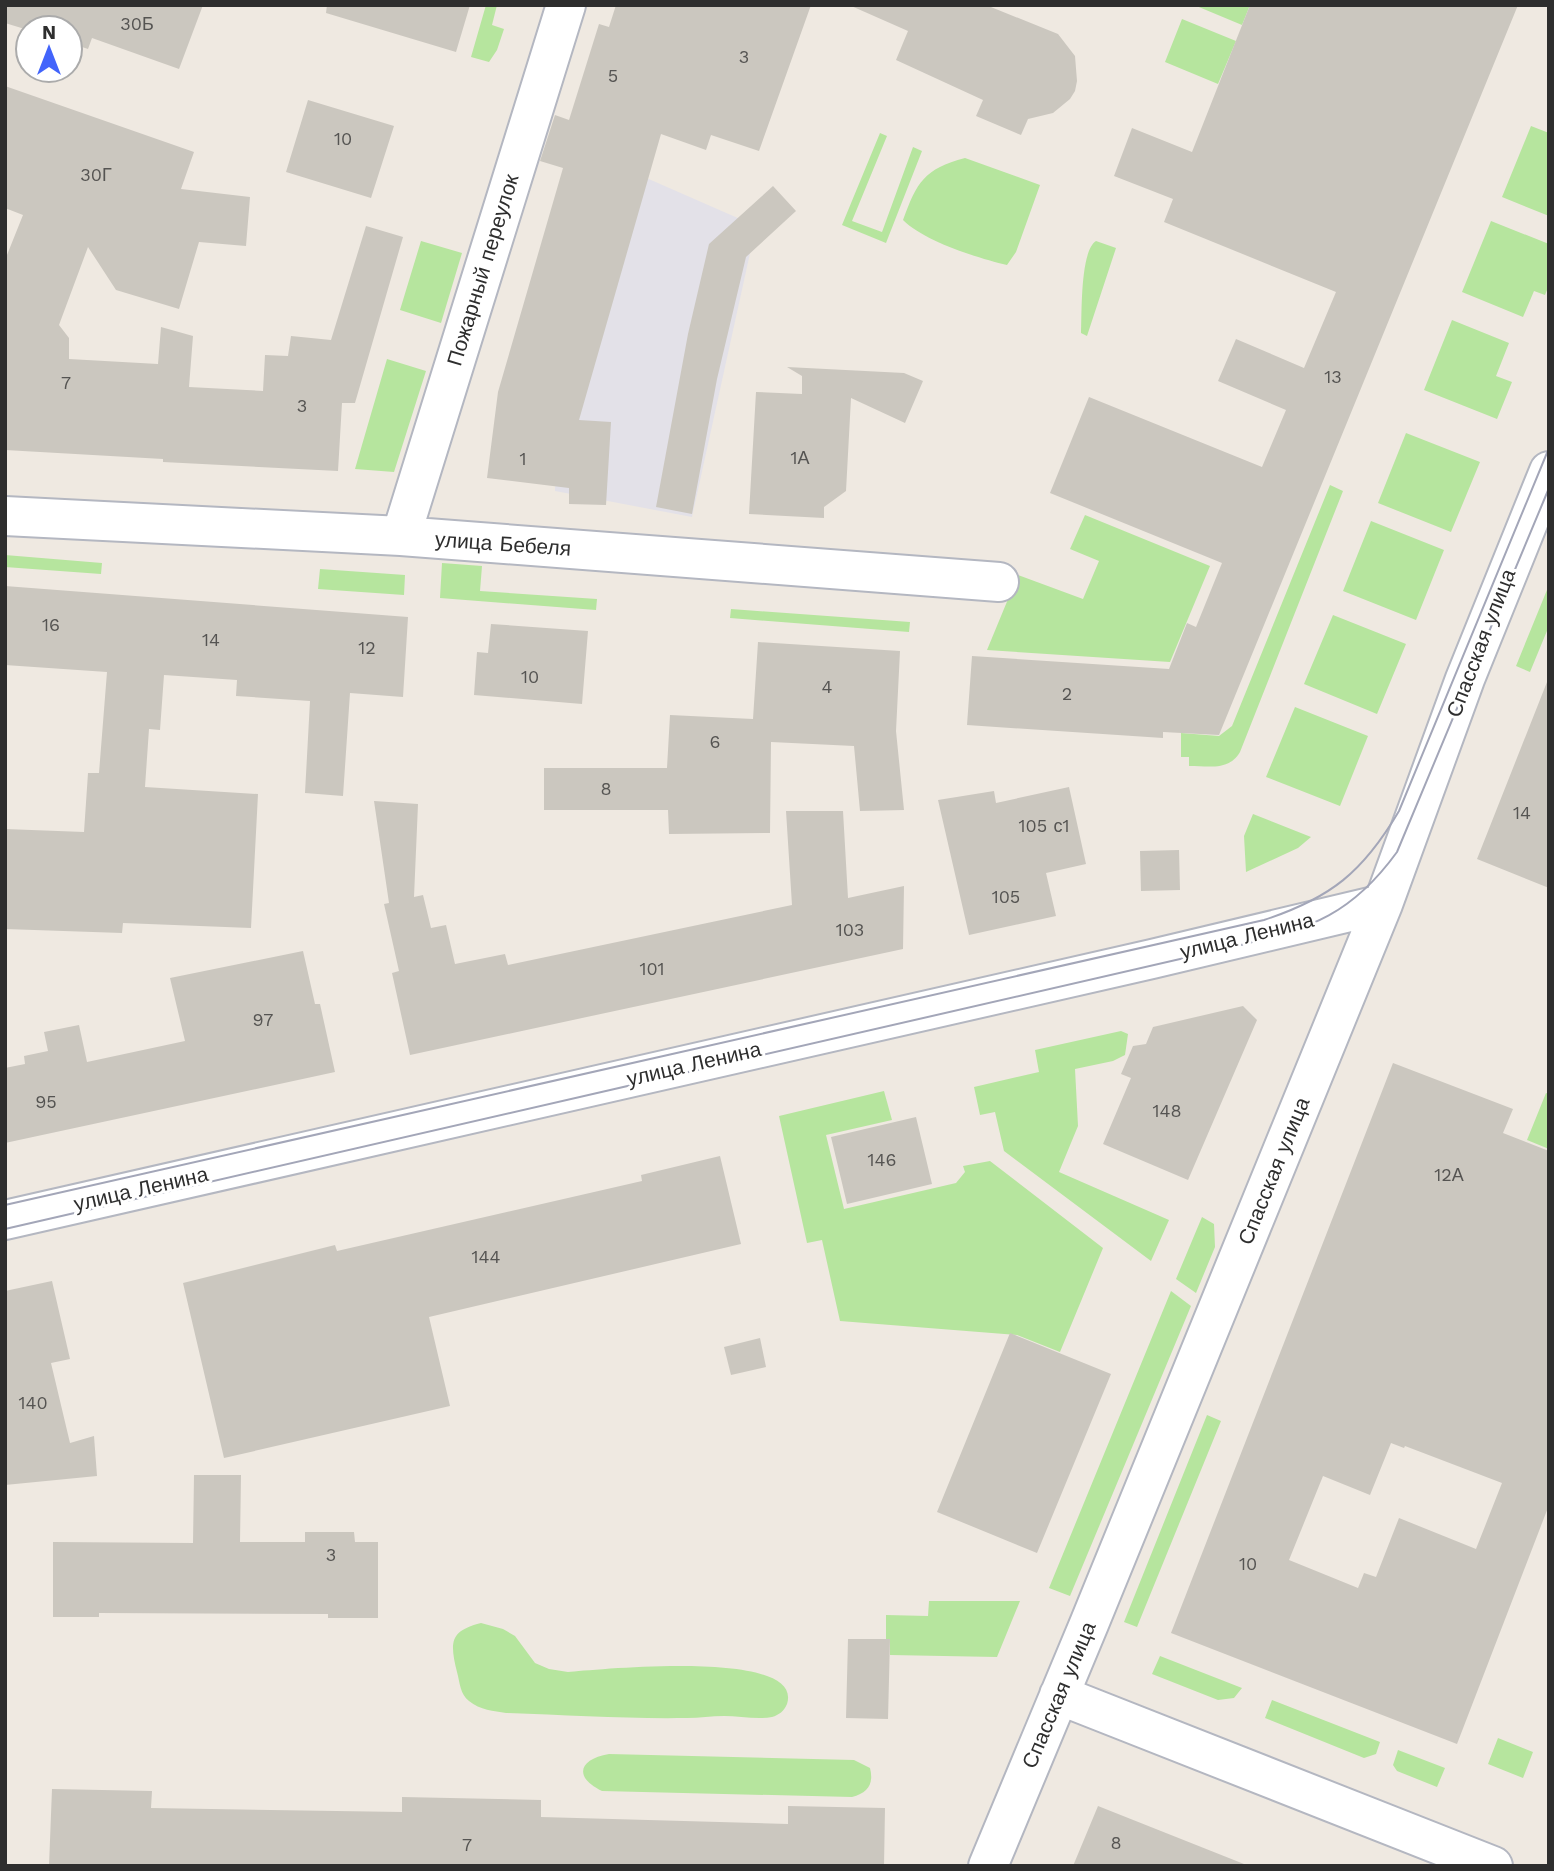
<svg xmlns="http://www.w3.org/2000/svg" width="1554" height="1871" font-family="'Work Sans',sans-serif">
<style>
.industrial{fill:#e3e1e8}
.green{fill:#b6e59e}
.building{fill:#cbc7bf;fill-rule:evenodd}
.lines{fill:none;stroke-linecap:round;stroke-linejoin:round}
.minor-casing{stroke:#b4b7c1;stroke-width:42}
.minor{stroke:#fff;stroke-width:38}
.tram{stroke:#a3a6b8;stroke-width:2}
.labels{text-anchor:middle;stroke-width:6;stroke-linejoin:round;paint-order:stroke}
.number-label{font-size:18px;fill:#555452}
.street-label{font-size:21px;fill:#2e2e2e;stroke:#fff}
</style>
<rect width="100%" height="100%" fill="#efe9e1"/>
<path class="industrial" d="M619,166l137,60 -64,291 -137,-26 4,-125z"/>
<path class="green" d="M486,5h11l-5,20 12,4 -7,21 -8,12 -18,-5z
M1194,5h56l-8,20z
M1182,19l54,22 -18,43 -53,-22z
M1531,126l18,7v83l-47,-19z
M880,133l7,3 -35,85 30,11 31,-85 9,4 -36,92 -44,-18z
M965,158l75,27 -24,67 -9,13c-30,-7 -83,-24 -104,-45 14,-38 21,-51 62,-62z
M1491,221l58,23v41l-4,10 -11,-4 -11,26 -61,-25z
M421,241l41,12 -21,70 -41,-13z
M1096,241l20,7 -29,88 -6,-3c1,-19 -1,-82 15,-92z
M1452,320l57,23 -13,33 16,6 -15,37 -73,-29z
M387,359l39,12 -32,101 -39,-3z
M1406,433l74,29 -29,70 -73,-29z
M1330,485l13,6 -103,261c-11,19 -31,14 -51,14v-9h-8v-24l38,3 13,-10z
M1085,515l125,51 -40,96 -183,-12 31,-75 65,24 16,-38 -29,-12z
M1371,521l73,29 -28,70 -73,-29z
M5,555l97,8 -1,11 -96,-7z
M442,563l40,3 -2,25 117,8 -1,11 -156,-12z
M320,569l85,6 -1,20 -86,-6z
M1549,585v41l-19,46 -14,-6z
M731,609l179,13 -1,10 -179,-14z
M1333,615l73,29 -29,70 -73,-30z
M1295,707l73,29 -28,70 -74,-29z
M1253,814l58,23 -13,11 -52,24 -2,-36z
M1121,1031l7,3 -3,21 -12,6 -38,8 3,57 -19,46 110,48 -18,41 -147,-110 -9,-39 -15,3 -6,-28 65,-15 -4,-22z
M884,1091l8,29 -66,15 18,74 112,-26 9,-11 -2,-6 27,-5 113,87 -43,104 -43,-17 -177,-14 -18,-81 -15,3 -28,-127z
M1546,1093l3,1v55l-22,-9z
M1202,1217l12,7 1,23 -19,46 -20,-14z
M1171,1291l20,15 -121,290 -21,-8z
M1207,1415l14,6 -84,206 -13,-5z
M929,1601h91l-23,56 -107,-2v-15l-4,-1v-24l42,1z
M481,1623l22,6 12,7 20,27 14,6 19,3c28,-2 237,-24 219,32 -3,7 -8,11 -15,13 -14,3 -33,-1 -48,-1 -12,0 -25,2 -37,2 -60,1 -121,-3 -181,-5 -12,-2 -26,-3 -37,-12 -9,-7 -9,-18 -12,-29 -7,-29 -8,-41 24,-49z
M1160,1656l82,32 -8,10 -16,2 -66,-26z
M1272,1700l108,42 -4,12 -12,4 -99,-40z
M1498,1738l35,14 -10,26 -35,-14z
M1398,1750l47,18 -8,19 -40,-16 -4,-6z
M609,1754l245,6 16,8c4,16 -2,25 -18,29l-250,-6c-29,-14 -23,-32 7,-37z"/>
<path class="building" d="M5,5h198l-24,64 -87,-31 -4,11 -18,-6v-15h-42v2l-23,-7z
M327,5h143l-14,47 -130,-39z
M616,5h195l-52,146 -48,-16 -5,15 -45,-16 -82,286 32,2 -5,83 -37,-1v-16l-82,-10 11,-86 65,-224 -23,-7 15,-46 14,5 30,-96 10,3z
M849,5h137l72,29 17,22 2,25 -2,10 -5,8 -17,14 -25,6 -7,16 -45,-19 7,-16 -87,-40 12,-29z
M1250,5h268l-299,730 -56,-3v6l-196,-13 5,-69 197,13 18,-46 9,4 26,-64 -172,-70 39,-96 173,70 24,-57 -68,-29 18,-42 68,29 32,-76 -172,-70 9,-23 -59,-23 18,-48 60,24z
M5,86l189,66 -13,37 69,8 -4,49 -47,-4 -20,67 -63,-19 -28,-43 -29,78 10,13v21l89,5 3,-37 32,9 -4,51 74,4 2,-36 23,1 3,-20 40,4 35,-114 37,11 -48,166h-13l-4,68 -175,-9v-3l-158,-9v-190l18,-45 -18,-7z
M308,100l86,26 -23,72 -85,-26z
M773,186l23,25 -50,46 -29,122 -25,135 -36,-7 32,-173 21,-90z
M787,367l117,6 19,8 -18,42 -54,-25 -5,93 -22,16v11l-75,-4 7,-122 46,2v-18z
M5,586l403,31 -5,80 -53,-4 -7,103 -38,-3 5,-92 -74,-5 1,-16 -73,-5 -4,55 -11,-1 -4,58 113,7 -7,134 -128,-5 -1,10 -117,-4v-100l79,3 4,-59h11l8,-101 -102,-7z
M491,624l97,7 -6,73 -108,-9 3,-43 11,1z
M758,642l142,9 -4,80 8,79 -44,1 -6,-65 -83,-4 -1,91 -101,1 -1,-24h-124v-42h123l3,-53 83,4z
M1547,682h2v206l-72,-29z
M1069,787l17,77 -40,9 10,43 -87,19 -31,-135 56,-9 2,12z
M374,801l44,3 -4,93 9,-2 8,33 15,-3 9,39 50,-10 3,11 284,-60 -6,-94h57l5,87 56,-12 -1,63 -493,106 -18,-82 7,-2 -15,-67 5,-1z
M1179,850l1,40 -39,1 -1,-40z
M303,951l12,53h5l15,68 -330,71v-75l20,-4 -1,-8 24,-5 -4,-19 35,-7 8,37 98,-21 -15,-63z
M1243,1006l14,14 -69,160 -85,-36 28,-66 -10,-4 12,-28 13,-2 7,-17z
M1393,1063l120,46 -10,24 46,18v354l-92,239 -286,-111zM1391,1443l13,5 1,-2 97,37 -26,66 -77,-31 -23,59 -12,-4 -6,15 -69,-28 34,-84 47,19z
M916,1117l16,67 -85,20 -16,-67z
M720,1156l21,88 -312,73 21,89 -226,52 -41,-175 152,-38 2,6 305,-70 -1,-6z
M52,1281l18,78 -19,4 19,80 24,-7 3,40 -92,9v-194z
M1010,1333l101,41 -74,179 -100,-41z
M760,1338l6,29 -35,8 -7,-28z
M194,1475h47l-1,67h65v-10h49l1,10h23v76h-50v-4l-229,-1v4h-46v-75l140,1z
M848,1639h42l-2,80 -42,-1z
M52,1789l100,2 -1,17 251,4v-15l139,3v17l247,7v-18l97,2 -1,58h-835z
M1098,1806l146,58v2h-171z"/>
<g class="lines">
<g class="minor-casing">
<path id="minor" d="M5,516l396,20 598,46
M401,536l165,-531
M5,1220l1147,-261 231,-55
M1059,1695l434,171
M988,1866l101,-242 294,-720 82,-225 84,-208"/>
</g>
<use href="#minor" class="minor"/>
<path class="tram" d="M5,1205l1259,-285c67,-22 99,-48 135,-109l150,-363
M5,1229l1236,-284c71,-17 111,-31 156,-93l152,-364"/>
</g>
<g class="labels">
<g class="number-label">
<text x="137" y="30">30Б</text>
<text x="744" y="63">3</text>
<text x="613" y="82">5</text>
<text x="343" y="145">10</text>
<text x="96" y="181">30Г</text>
<text x="1333" y="383">13</text>
<text x="66" y="389">7</text>
<text x="302" y="412">3</text>
<text x="800" y="464">1А</text>
<text x="523" y="465">1</text>
<text x="51" y="631">16</text>
<text x="211" y="646">14</text>
<text x="367" y="654">12</text>
<text x="530" y="683">10</text>
<text x="827" y="693">4</text>
<text x="1067" y="700">2</text>
<text x="715" y="748">6</text>
<text x="606" y="795">8</text>
<text x="1522" y="819">14</text>
<text x="1044" y="832">105 с1</text>
<text x="1006" y="903">105</text>
<text x="850" y="936">103</text>
<text x="652" y="975">101</text>
<text x="263" y="1026">97</text>
<text x="46" y="1108">95</text>
<text x="1167" y="1117">148</text>
<text x="882" y="1166">146</text>
<text x="1449" y="1181">12А</text>
<text x="486" y="1263">144</text>
<text x="33" y="1409">140</text>
<text x="331" y="1561">3</text>
<text x="1248" y="1570">10</text>
<text x="1116" y="1849">8</text>
<text x="467" y="1851">7</text>
</g>
<g class="street-label">
<text transform="translate(483 270) rotate(-73)" y="7">Пожарный переулок</text>
<text transform="translate(503 544) rotate(4)" y="7">улица Бебеля</text>
<text transform="translate(1481 643) rotate(-69)" y="7">Спасская улица</text>
<text transform="translate(1247 936) rotate(-14)" y="7">улица Ленина</text>
<text transform="translate(694 1064) rotate(-13)" y="7">улица Ленина</text>
<text transform="translate(1274 1171) rotate(-68)" y="7">Спасская улица</text>
<text transform="translate(141 1189) rotate(-13)" y="7">улица Ленина</text>
<text transform="translate(1059 1695) rotate(-67)" y="7">Спасская улица</text>
</g>
</g>
<rect width="1554" height="1871" fill="none" stroke="#2e2e2e" stroke-width="14"/>
<g transform="translate(49 49)"><circle r="33" fill="#ffffff" stroke="#ababab" stroke-width="2"/>
<path d="M0-5L12 26L0 18L-12 26Z" fill="#4264fb"/>
<text y="-10" font-size="19" font-weight="bold" text-anchor="middle" fill="#2e2e2e">N</text>
</g>
</svg>
